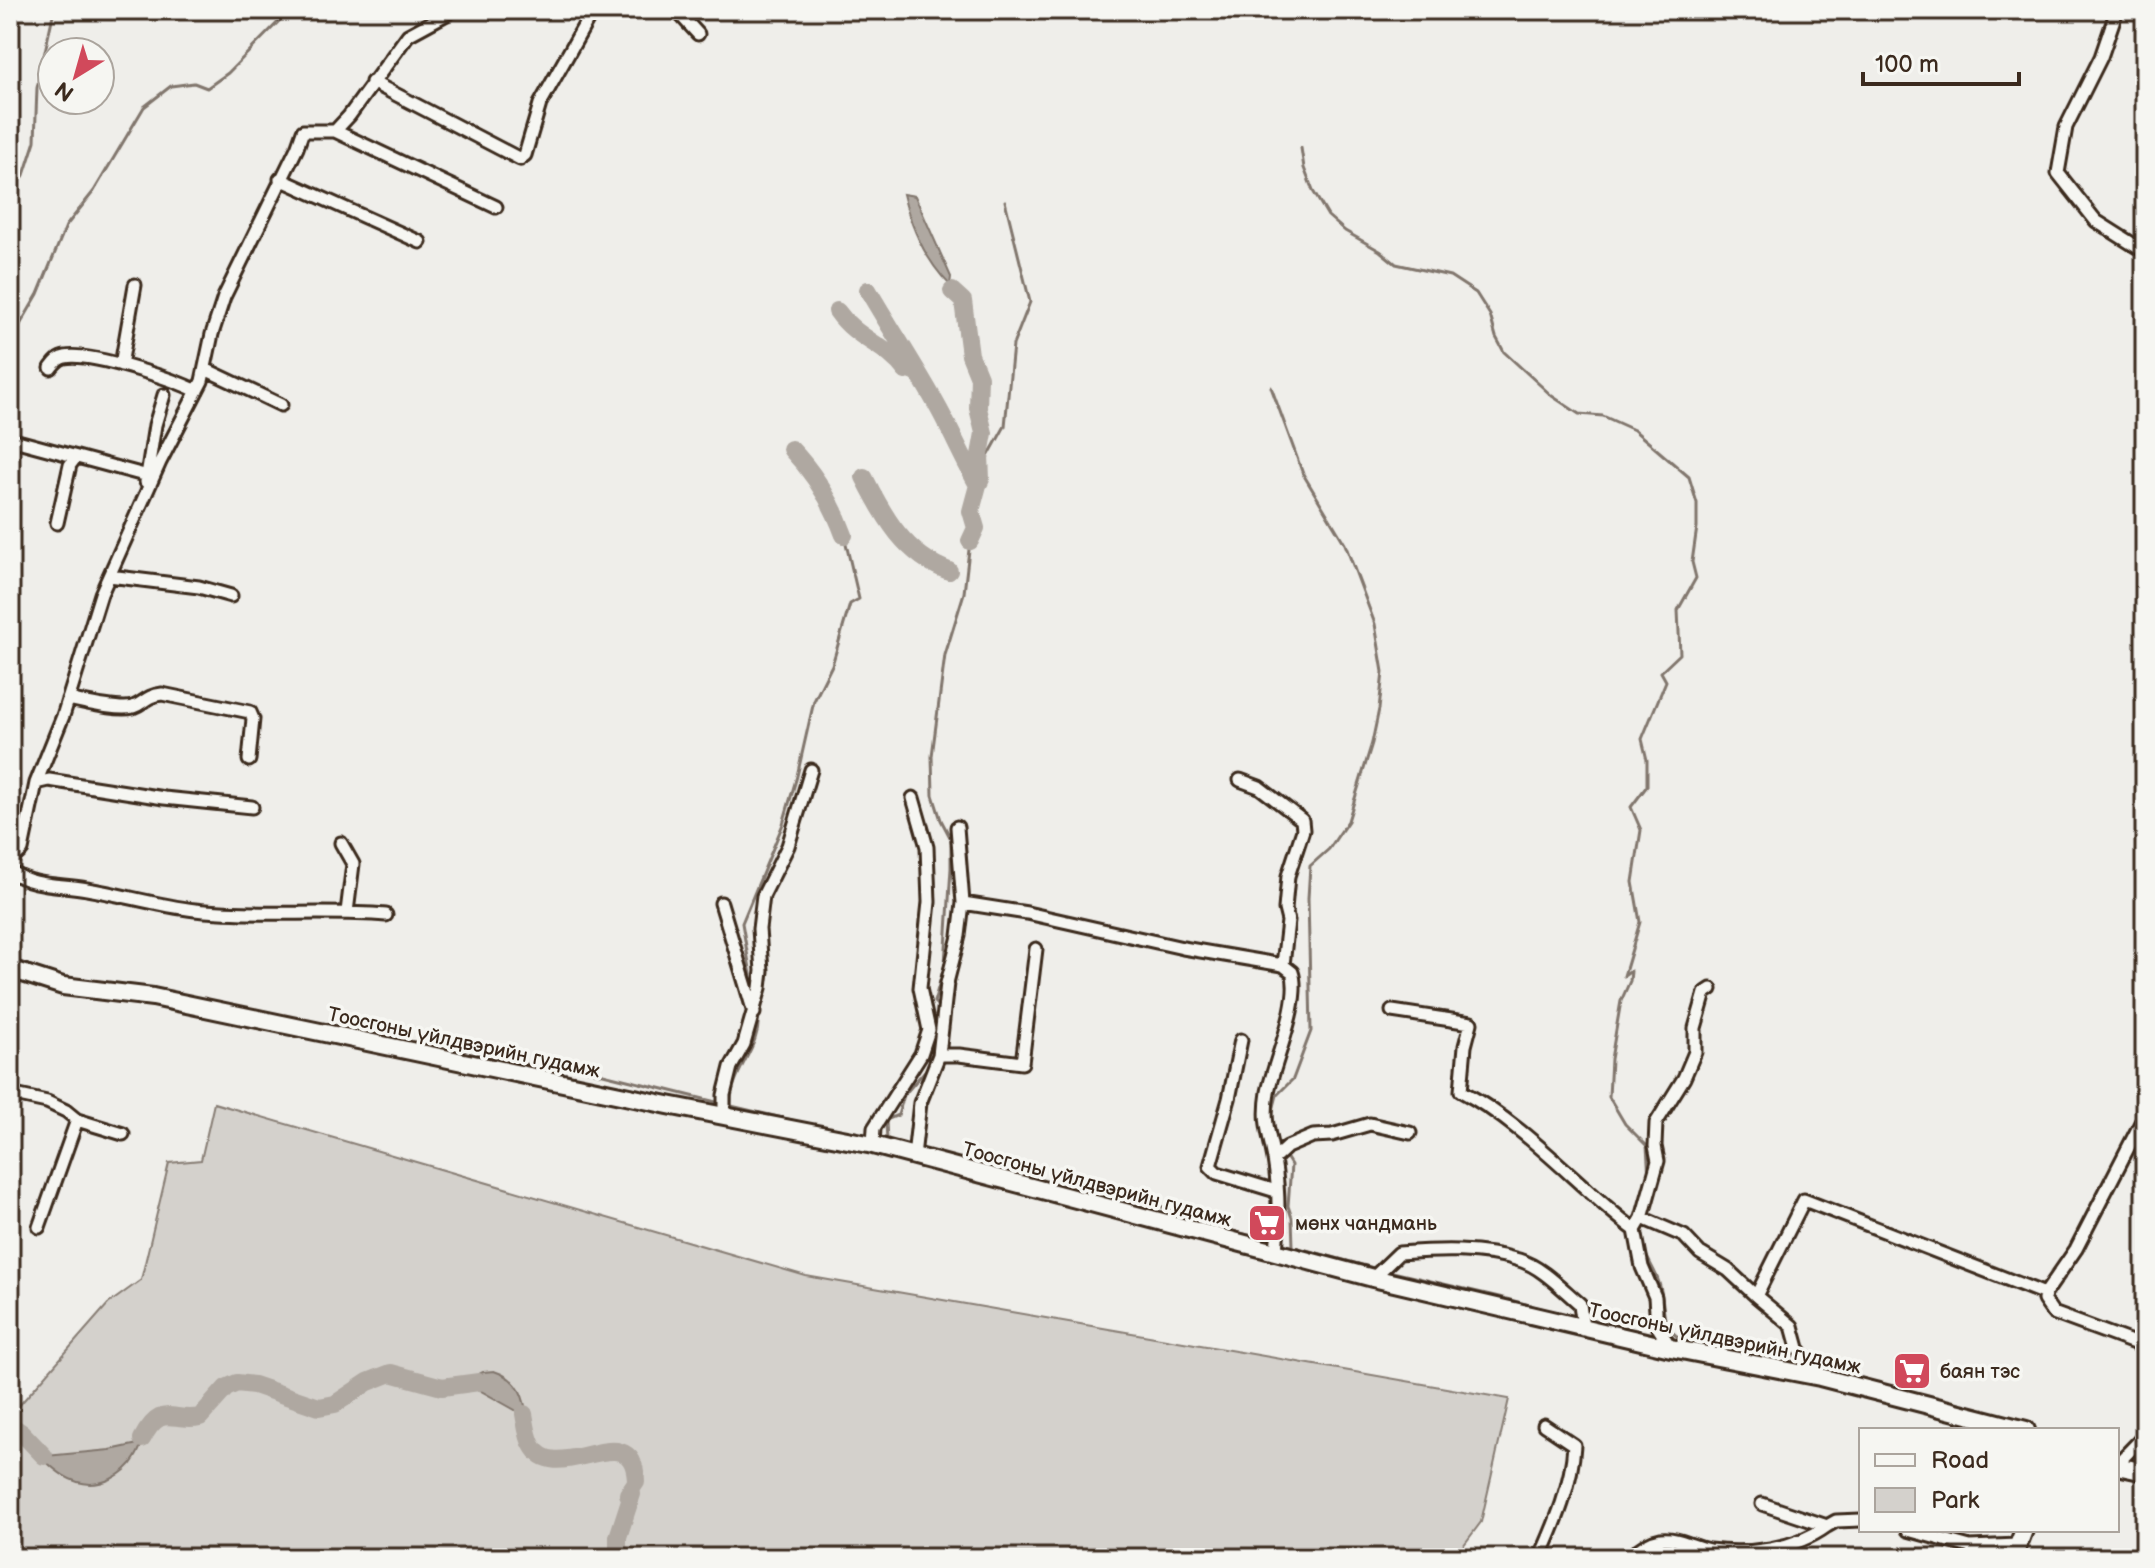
<svg xmlns="http://www.w3.org/2000/svg" width="2155" height="1568" font-family="'Balsamiq Sans',sans-serif">
<style>
.green{fill:#d4d1cc;stroke:#887e75;stroke-width:2}
.water{fill:#afa8a1;stroke:#81766d;stroke-width:2}
.lines{fill:none;stroke-linecap:round;stroke-linejoin:round}
.stream{stroke:#81766d;stroke-width:3}
.river{stroke:#afa8a1;stroke-width:18}
.street-casing{stroke:#3b2a1e;stroke-width:17}
.secondary-casing{stroke:#3b2a1e;stroke-width:22}
.street{stroke:#f6f6f2;stroke-width:11}
.secondary{stroke:#f6f6f2;stroke-width:16}
.labels{text-anchor:middle;stroke-width:7;stroke-linejoin:round;paint-order:stroke}
.street-label{font-size:20px;fill:#3b2a1e;stroke:#f6f6f2}
.poi-label{font-size:20px;fill:#3b2a1e;stroke:#f6f6f2;text-anchor:start}
</style>
<rect width="100%" height="100%" fill="#efeeea"/>
<filter id="ink" filterUnits="userSpaceOnUse"><feTurbulence type="fractalNoise" baseFrequency=".0125" numOctaves="2"/><feDisplacementMap in="SourceGraphic" scale="16" xChannelSelector="R" yChannelSelector="G"/><feConvolveMatrix kernelMatrix="1 2 1 2 8 2 1 2 1" color-interpolation-filters="sRGB"/></filter>
<g filter="url(#ink)">
<path class="green" d="M214,1103l592,173 703,123 -28,123 -27,36h-1444v-142l98,-112 33,-24 28,-117 32,-3z"/>
<path class="water" d="M903,194l12,2 36,81 -1,8c-24,-24 -39,-58 -47,-91z
M494,1371c33,10 31,38 37,66l-2,1 -7,-21 -7,-7 -43,-24 -16,2 1,-3 26,-13z
M156,1418l1,3c-13,9 -14,25 -22,37 -5,9 -14,16 -24,21 -36,17 -62,-13 -84,-38l3,-2 16,17 64,-6 28,-6 9,-18z"/>
<g class="lines">
<path class="stream" d="M1301,148l3,20 9,23 15,25 17,15 35,20 16,13 54,12 26,17 14,22 6,22 8,15 48,44 27,18 24,2 31,14 55,47 8,26v24l-5,35 4,16 -18,32 2,44 -19,18 5,9 -24,58 5,21v26l-16,21 10,23 -8,52 7,40 -16,54 7,-5 -1,10 -9,20 -10,58 -2,38 16,27 22,22 2,32
M10,200l14,-25 11,-34 2,-53 17,-78
M10,342l28,-48 28,-68 28,-35 50,-84 27,-21 23,-3 13,5 21,-15 62,-63
M981,469l24,-43 8,-81 17,-43 -25,-101
M754,992l-12,-69 41,-99 14,-48 17,-75 18,-36 18,-61 9,-5 -15,-64
M941,1009l-7,-7 11,-38 6,-96v-29l-10,-19 -8,-25 -1,-39 13,-101 19,-62 6,-52
M477,1054l57,12 45,2 141,35
M727,1105l90,21
M731,1106c-2,-34 31,-58 27,-91
M1271,1118l6,-23 16,-16 18,-48 -3,-133 2,-32 19,-17 19,-28 24,-78 7,-34 4,-37 -8,-48 -30,-80 -42,-70 -32,-87
M1275,1139l16,26 -3,41 4,12 1,28
M887,1142l-1,-22 12,-5 6,-20 26,-30
M1057,1186l27,4 27,-1 117,41 45,11
M1641,1241l4,-20
M1280,1243l97,26
M1645,1252c4,11 11,20 14,31 9,28 -4,46 31,60
M1384,1270l115,27 68,18
M1691,1343l50,4 35,13 29,3
M1816,1365l39,10"/>
<path class="river" d="M868,290c22,38 46,74 67,112 16,28 27,55 43,83l-7,26 5,17 -6,13
M952,291l11,10 7,54 9,22 -1,31 6,25 -4,22 1,24 -3,6
M837,311c21,30 48,32 69,60
M791,449c25,26 41,53 53,86
M864,477c20,40 41,78 85,94
M524,1414c2,10 3,22 8,31 23,45 103,-34 104,37l-8,12h4l-14,43v11l5,10
M10,1425l12,8 22,23
M142,1439c20,-38 30,-16 58,-22l26,-29 11,-5 17,2 65,22 16,-3 33,-22 23,-9 51,14 37,-5"/>
<g class="street-casing">
<path id="street" d="M676,10l22,24
M2117,10l-16,47 -35,70 -8,46 38,48 49,31
M372,82l148,77 5,-4 15,-51 53,-94
M335,131l161,76
M280,179l140,63
M121,365l14,-80
M51,368c4,-5 7,-10 14,-11 25,-5 108,22 132,34
M205,369l76,36
M10,439l138,37
M146,482l9,-57 9,-30
M57,523l13,-58 6,-8
M109,576l90,11 32,9
M68,699c16,3 50,12 65,8 12,-4 12,-11 29,-13l88,18 3,7 -4,41
M1240,780l19,7 43,33 1,10 -15,46 -3,33 3,12 -5,44
M36,783l13,-3 115,18 88,9
M957,827l6,76 64,10 156,35 100,17 9,7c10,28 -18,90 -24,120 -5,31 1,39 6,67 5,30 5,63 2,93
M341,843l12,21 -6,48
M10,861l12,-11 14,-67 27,-67 38,-122 59,-132 42,-81 10,-47 12,-37 73,-149 6,-17h32l14,-15 59,-81 46,-25
M10,871c23,16 51,13 77,18 36,6 72,17 108,21 63,7 127,0 191,5
M721,903l33,110
M1392,1011l79,12 -6,23 -4,45c66,35 115,94 174,139
M1241,1040l-12,59 -19,67 7,7 59,18
M939,1055h20l63,8 14,-114
M10,1094l37,8 19,9 11,9 46,14
M2145,1115l-69,134 -31,45 -1,6 9,13 92,34
M724,1116v-21l7,-28 13,-23 16,-56 2,-17 -3,-42 4,-33 25,-50 23,-76
M873,1145l1,-17 47,-74 8,-24 -9,-42 9,-86 -2,-55 -14,-49
M914,1156l6,-53 19,-48 8,-72 12,-47 4,-33
M1274,1159l13,-12 26,-11 19,-1 38,-11 40,9
M1642,1218l42,18 16,17 28,17 28,26
M39,1227l38,-107
M1373,1278l26,-25c39,-3 82,-5 120,7 23,7 43,29 61,44l3,23
M1671,1348l-14,-22 -2,-29 -13,-30 -7,-37 7,-12 16,-57 -3,-15 1,-23 28,-45 11,-26v-24l10,-35 6,-4
M1819,1376l-21,-28 -6,-22 -36,-30 48,-96 241,94
M2117,1464l28,-29
M1762,1504l65,22 9,-5 25,-1
M1908,1530l62,17 48,-2
M1540,1558c16,-36 32,-74 34,-113l-30,-20
M1629,1558c8,-8 20,-17 32,-19 16,-2 32,8 48,11 40,5 85,0 118,-24"/>
</g>
<g class="secondary-casing">
<path id="secondary" d="M10,969l53,17 90,11 515,108 205,40 500,133 298,70 149,29 206,53
M2117,1466l28,6
M2013,1558l11,-28"/>
</g>
<use href="#street" class="street"/>
<use href="#secondary" class="secondary"/>
</g>
</g>
<defs>
<g id="supermarket-square" transform="scale(2)"><rect x="-9" y="-9" width="18" height="18" rx="4" fill="#d1495b" stroke="#f6f6f2"/><path d="M-6-5.5h2.5l.6 2H6L4.5 2H-2.5L-4.4-4H-6ZM-1.5 3.2a1.3 1.3 0 1 0 .1 0ZM3 3.2a1.3 1.3 0 1 0 .1 0Z" fill="#fff"/></g>
</defs>
<g fill-rule="evenodd">
<use href="#supermarket-square" x="1267" y="1223"/>
<use href="#supermarket-square" x="1912" y="1371"/>
</g>
<g class="labels">
<g class="street-label">
<text transform="translate(464 1042) rotate(12)" y="7">Тоосгоны үйлдвэрийн гудамж</text>
<text transform="translate(1097 1184) rotate(15)" y="7">Тоосгоны үйлдвэрийн гудамж</text>
<text transform="translate(1725 1338) rotate(12)" y="7">Тоосгоны үйлдвэрийн гудамж</text>
</g>
<g class="poi-label">
<text x="1295" y="1230">мөнх чандмань</text>
<text x="1940" y="1378">баян тэс</text>
</g>
</g>
<rect width="2155" height="1568" fill="none" stroke="#f6f6f2" stroke-width="40"/>
<rect x="20" y="20" width="2115" height="1528" fill="none" stroke="#3b2a1e" stroke-width="3" filter="url(#ink)"/>
<rect x="1859" y="1428" width="260" height="104" fill="#f6f6f2" stroke="#aba49d" stroke-width="2"/>
<rect x="1875" y="1454" width="40" height="12" fill="#f6f6f2" stroke="#aba49d" stroke-width="2"/>
<text x="1931" y="1468" font-size="24" fill="#3b2a1e">Road</text>
<rect x="1875" y="1488" width="40" height="24" fill="#d4d1cc" stroke="#aba49d" stroke-width="2"/>
<text x="1931" y="1508" font-size="24" fill="#3b2a1e">Park</text>
<g transform="translate(76 76) rotate(217)"><circle r="38" fill="#f6f6f2" stroke="#aba49d" stroke-width="2"/>
<path d="M0-6L14 30L0 20L-14 30Z" fill="#d1495b"/>
<text y="-12" font-size="22" font-weight="bold" text-anchor="middle" fill="#3b2a1e">N</text>
</g>
<path d="M1863 72v12h156v-12" fill="none" stroke="#3b2a1e" stroke-width="4"/>
<text x="1875" y="72" font-size="24" fill="#3b2a1e" stroke="#f6f6f2" stroke-width="6" paint-order="stroke">100 m</text>
</svg>
